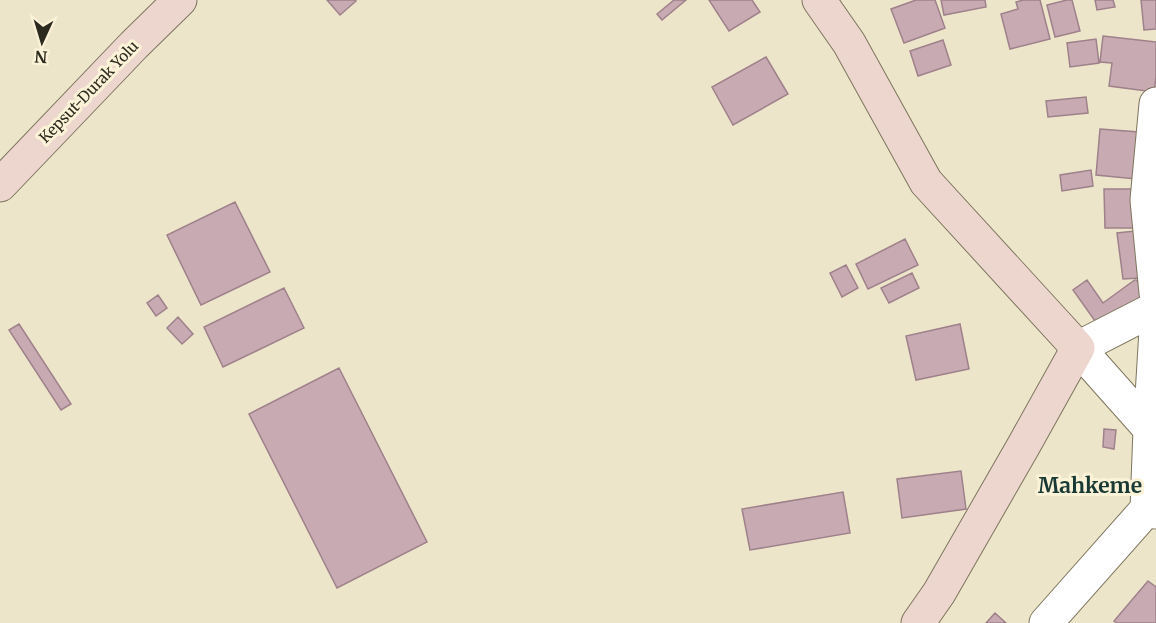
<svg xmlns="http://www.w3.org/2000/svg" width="1156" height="623" font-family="Merriweather,serif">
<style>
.building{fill:#c8aab3;stroke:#9e818a;stroke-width:1.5}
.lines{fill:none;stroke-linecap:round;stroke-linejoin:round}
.street-casing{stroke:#7d755d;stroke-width:35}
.secondary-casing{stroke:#7d755d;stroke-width:35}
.street{stroke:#fff;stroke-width:33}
.secondary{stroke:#ecd6ce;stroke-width:33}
.labels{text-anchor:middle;stroke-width:6;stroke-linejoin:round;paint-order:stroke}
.street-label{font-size:15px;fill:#2c291e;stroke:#fbf2d7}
.district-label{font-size:21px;font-weight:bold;fill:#183934;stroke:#fbf2d7}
</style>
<rect width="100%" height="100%" fill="#ede5ca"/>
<path class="building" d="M327,0h28l1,1 -16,14z
M674,0h12l-24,20 -5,-6z
M709,0h43l8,12 -31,19z
M916,0h19l10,28 -41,15 -13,-34z
M941,0h44l1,7 -42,8z
M1023,0h17l10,39 -40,10 -9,-35 17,-5 -2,-7z
M1067,0h5l8,31 -25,6 -8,-32z
M1095,0h18l2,7 -18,3z
M1141,0h15v29l-12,1z
M1103,36l53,6v35l-2,15 -45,-6 3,-23 -12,-1z
M1096,39l3,24 -29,4 -3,-24z
M943,40l8,25 -33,11 -8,-25z
M766,57l22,37 -55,31 -21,-38z
M1086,97l2,16 -40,4 -2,-16z
M1100,129l39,3 -3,47 -40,-4z
M1091,170l2,16 -31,5 -2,-16z
M1104,189h33v39h-32z
M235,202l35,70 -69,33 -34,-70z
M1135,231l6,47 -18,1 -6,-46z
M905,239l13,26 -50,24 -12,-25z
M846,265l12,23 -16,9 -12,-24z
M912,273l7,15 -30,15 -8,-15z
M1136,279l11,17 -47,32 -27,-38 14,-10 16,23z
M284,288l20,40 -81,39 -19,-40z
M158,295l9,13 -11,8 -9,-13z
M178,317l15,17 -11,10 -15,-16z
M19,324l52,80 -10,6 -52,-80z
M960,324l9,45 -53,11 -10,-44z
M339,368l88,174 -90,46 -88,-174z
M1104,429l12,1 -2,19 -11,-2z
M961,471l5,38 -64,9 -5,-39z
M843,492l7,41 -100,17 -8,-41z
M1148,581l8,6v36h-39l-3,-2z
M995,613l11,10h-20z"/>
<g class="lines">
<g class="street-casing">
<path id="street" d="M1156,104l-9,96 9,93
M1156,308l-78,40 72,81 -3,80 9,3
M1150,429l6,-99
M1046,623l101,-114"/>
</g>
<g class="secondary-casing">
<path id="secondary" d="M819,0l30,43 77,139 152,166 -54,97 -85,148 -21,30
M0,185l134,-140 46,-45"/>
</g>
<use href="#street" class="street"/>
<use href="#secondary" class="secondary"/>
</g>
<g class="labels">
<g class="street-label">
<text transform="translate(89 92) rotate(-46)" y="5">Kepsut-Durak Yolu</text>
</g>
<g class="district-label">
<text x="1090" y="493">Mahkeme</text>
</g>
</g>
<g transform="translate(42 42) rotate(184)" stroke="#fbf2d7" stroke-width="4.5" paint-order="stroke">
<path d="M0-4.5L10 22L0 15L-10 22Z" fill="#2c291e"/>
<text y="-9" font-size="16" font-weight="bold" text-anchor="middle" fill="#2c291e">N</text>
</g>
</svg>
